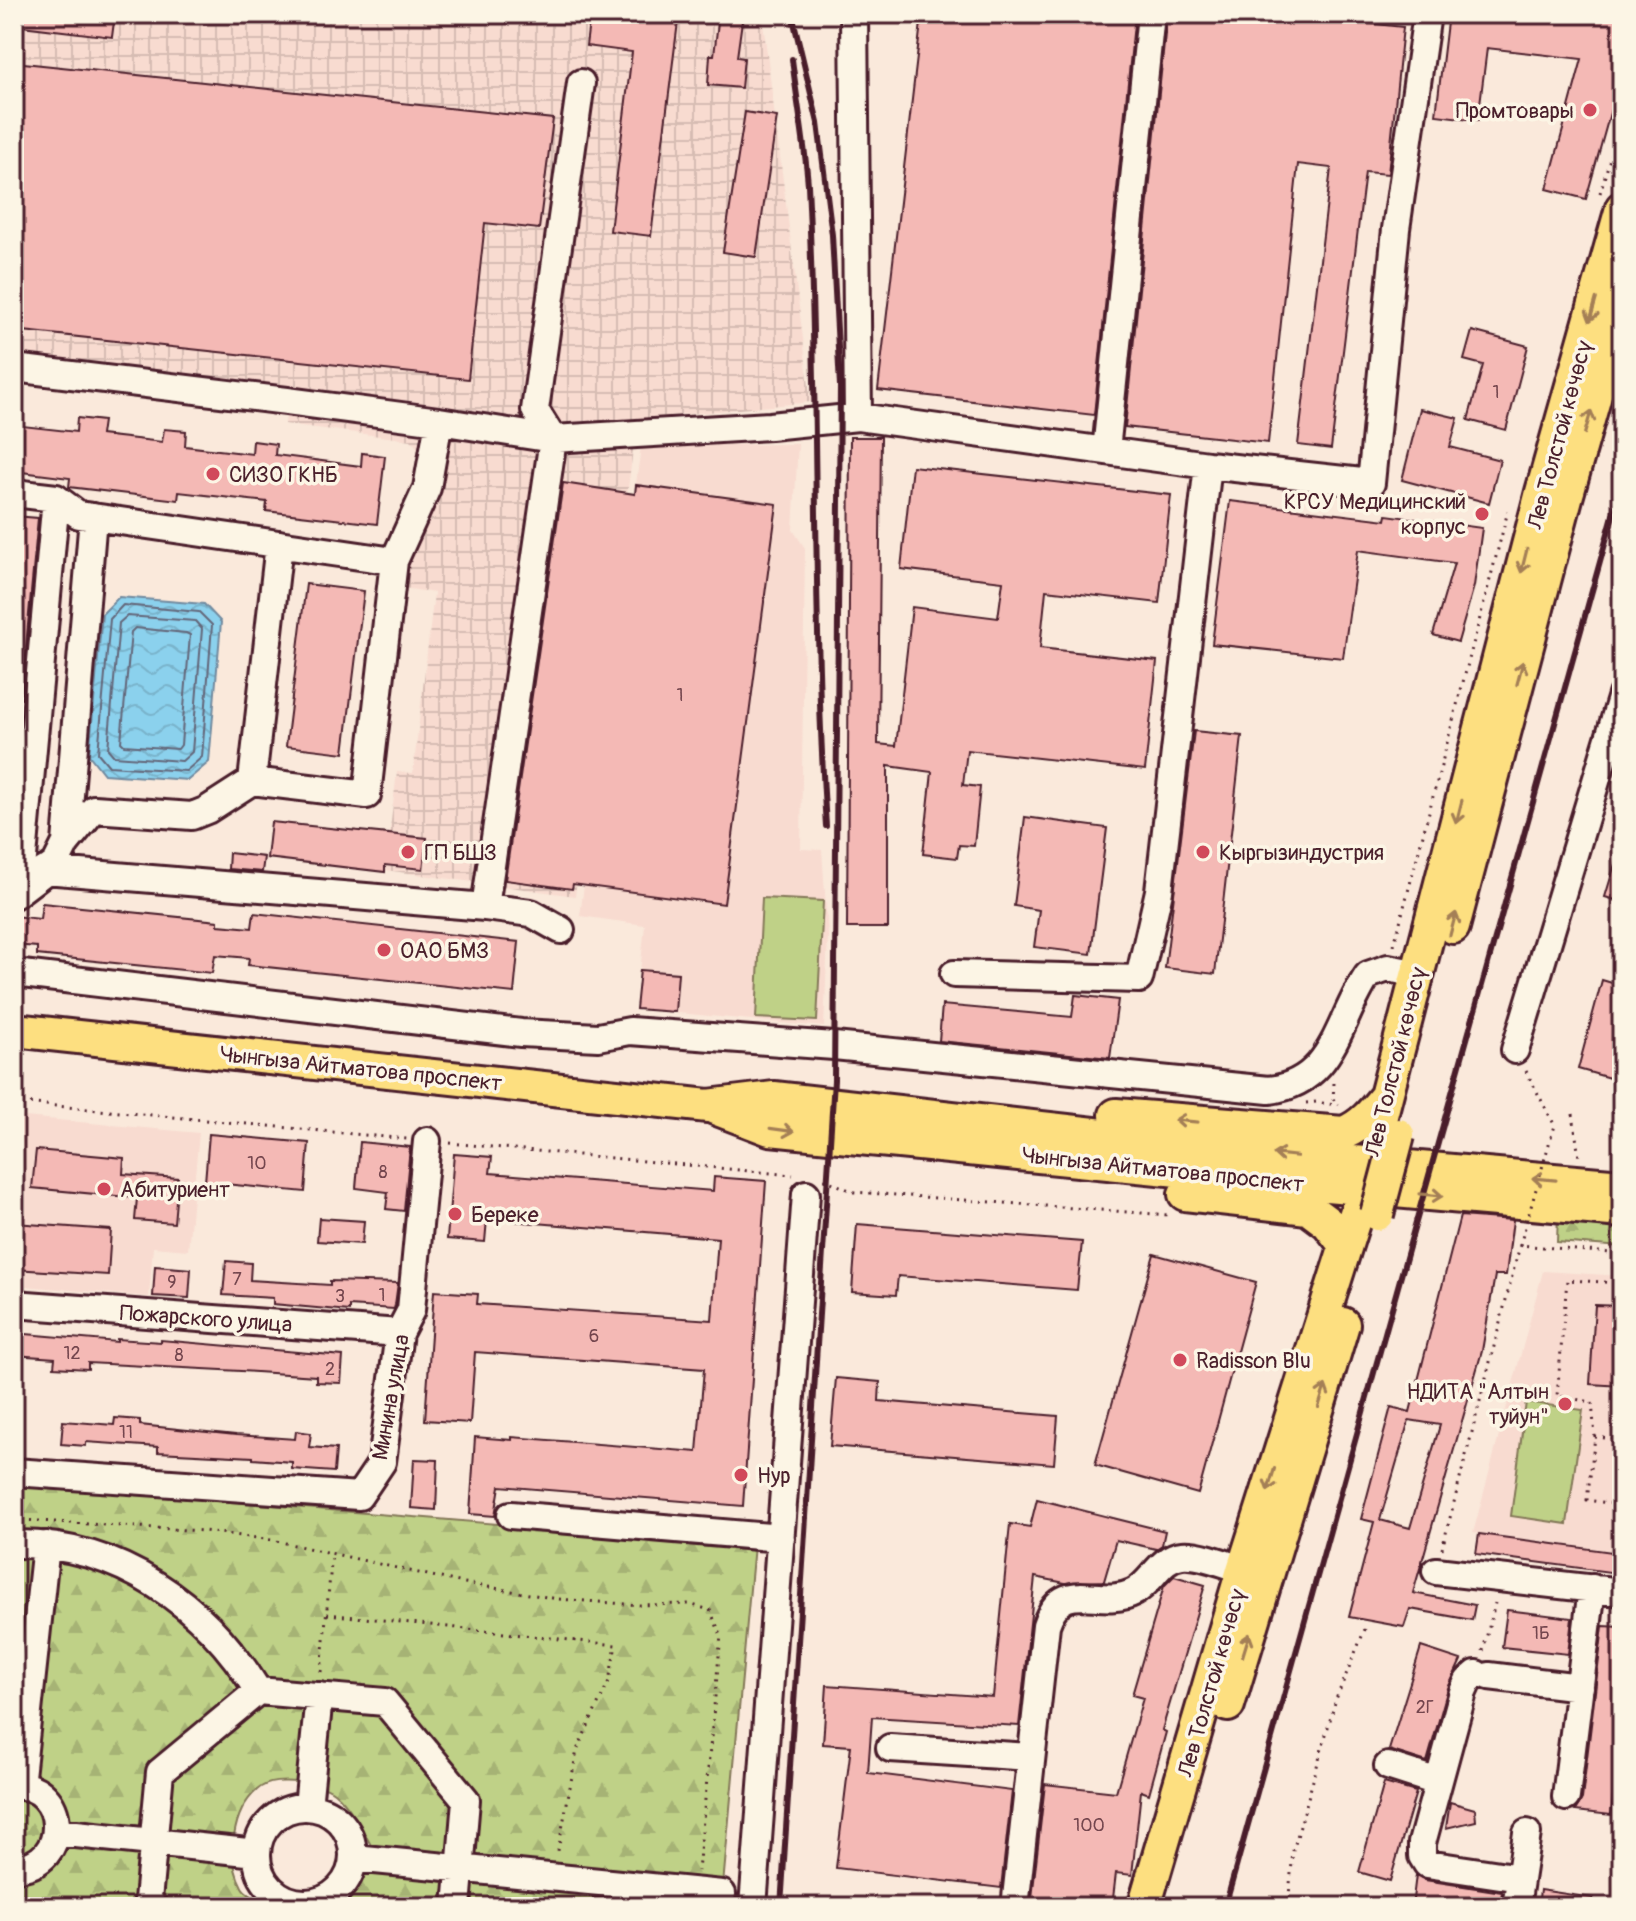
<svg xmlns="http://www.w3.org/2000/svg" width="1636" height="1921" font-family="Pangolin,sans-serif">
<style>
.built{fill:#f8dbd0}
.industrial{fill:url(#industrial-grid)}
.forest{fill:url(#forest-firs);stroke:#847859;stroke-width:2}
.park{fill:#bfd187;stroke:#847859;stroke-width:2}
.water{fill:url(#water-waves);stroke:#718a9f;stroke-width:2}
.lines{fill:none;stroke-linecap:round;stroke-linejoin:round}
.shore{stroke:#646679;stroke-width:2}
.building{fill:#f4b9b5;stroke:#4a1f2b;stroke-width:2;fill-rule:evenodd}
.minor-casing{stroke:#4a1f2b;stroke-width:32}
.major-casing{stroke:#4a1f2b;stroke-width:38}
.path{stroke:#4a1f2b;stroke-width:3;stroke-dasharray:2 6;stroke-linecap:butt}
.minor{stroke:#fcf5e5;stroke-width:26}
.major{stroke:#fddf80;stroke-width:32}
.rail{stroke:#4a1f2b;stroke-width:6}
.major-bridge-casing{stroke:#4a1f2b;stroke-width:38;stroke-linecap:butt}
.path-bridge{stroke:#4a1f2b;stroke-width:3;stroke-dasharray:2 6;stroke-linecap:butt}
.major-bridge{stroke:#fddf80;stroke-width:32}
.oneway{stroke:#a47f56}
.poi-dot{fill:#d1495b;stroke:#fcf5e5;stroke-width:3}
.labels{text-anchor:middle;stroke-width:7;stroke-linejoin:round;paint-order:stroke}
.number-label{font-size:18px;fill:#74464e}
.poi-label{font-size:22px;fill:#4a1f2b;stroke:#fcf5e5;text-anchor:start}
.street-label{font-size:22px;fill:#4a1f2b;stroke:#fcf5e5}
</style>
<defs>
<pattern id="industrial-grid" width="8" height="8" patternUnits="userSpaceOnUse" patternTransform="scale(2)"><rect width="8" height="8" fill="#f8dbd0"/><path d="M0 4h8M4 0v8" fill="none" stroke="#d6bcb3"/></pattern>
<pattern id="forest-firs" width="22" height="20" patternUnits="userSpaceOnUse" patternTransform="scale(2)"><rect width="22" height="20" fill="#bfd187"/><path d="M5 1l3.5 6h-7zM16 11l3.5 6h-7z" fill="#a6b375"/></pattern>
<pattern id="water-waves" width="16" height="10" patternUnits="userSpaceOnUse" patternTransform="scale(2)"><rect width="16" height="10" fill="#8bd1ed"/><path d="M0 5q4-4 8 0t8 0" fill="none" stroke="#79b3cb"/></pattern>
</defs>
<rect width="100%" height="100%" fill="#fae9db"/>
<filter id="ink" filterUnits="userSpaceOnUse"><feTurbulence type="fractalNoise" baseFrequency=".0125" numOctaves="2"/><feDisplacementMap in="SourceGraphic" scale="16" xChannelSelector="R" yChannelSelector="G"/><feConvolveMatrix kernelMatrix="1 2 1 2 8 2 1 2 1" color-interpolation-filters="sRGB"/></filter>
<g filter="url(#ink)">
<path class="built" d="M798,444l-5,86 12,18 -4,301 21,1 6,86 -4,91 -188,-18 9,-84 -65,-9 61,-470z
M14,1116l185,17 -11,117 -35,-3 -4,50 -135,-12z
M1543,1271l79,5v277l-149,-20z"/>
<path class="industrial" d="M14,14h748l49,388 -174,17 -62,477 -190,-26 12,-98 16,1 21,-180 -30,-5 5,-23 36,-83 -34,-42 -126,-16 3,-38 -274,-31z"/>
<path class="forest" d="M1558,1213l64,5v29l-65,-5z
M14,1484l740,61 -33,362h-377l21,-34 7,-26c-10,-18 -22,-42 -38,-55 -9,-7 -25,-10 -36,-10 -13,-1 -30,-2 -41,8 -25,22 -31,68 -15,97 5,9 21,15 30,20h-258z"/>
<path class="park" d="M762,898l61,3 -6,120 -61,-3z
M1526,1402l57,8 -16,114 -56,-8z"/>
<path class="water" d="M119,597l85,7 17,18 -12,140 -21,18 -84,-6 -15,-19 13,-141z"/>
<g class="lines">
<path class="shore" d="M123,605l76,7 13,13 -10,132 -16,14 -77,-5 -11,-13 12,-134z
M127,616l68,5 7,8 -10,123 -10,9 -68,-5 -6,-7 11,-126z
M135,628l51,5 4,2 -9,110 -3,4 -54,-4 -3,-3 10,-110z"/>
</g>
<path class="building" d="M14,14h101l-3,23 -98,-12z
M590,14h89l-28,222 -41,-5 22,-179 -46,-6z
M719,14h24l-6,43 7,1 -3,30 -33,-3 2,-30h4z
M922,14h213l-41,401 -216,-25z
M1167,14h117l119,13 -15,147 -23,-2 -34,277 -33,-4 33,-277 -33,-4 -30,279 -143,-16z
M1448,14h88l51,7 1,-7h34v56l-36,129 -39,-10 35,-130 -95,-11 -9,72 -42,-5z
M14,62l539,57 -14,110 -54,-6 -17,156 -454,-49z
M745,112l32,5 -21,140 -33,-5z
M1472,331l56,15 -22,84 -38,-10 15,-55 -19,-5z
M1420,409l38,9 -8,29 50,13 -11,43 -87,-23z
M77,418l26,3 -2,14 61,7 2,-13 22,2 -1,15 67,8 1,-13 23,3 -1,11 86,11 1,-13 23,3 -8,68 -111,-13 1,-9 -88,-10 -1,8 -109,-13 1,-9 -56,-7v-46l62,7z
M850,437h31l-3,307 18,2 16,-139 86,11 5,-37 -102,-12 11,-103 259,29 -12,108 -113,-13 -6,58 117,13 -12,109 -178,-20 -4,35 17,2 -6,59 -15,-1 -2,13 -34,-4 9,-82 -44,-6v162h-41z
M563,483l72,11 1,-9 141,19 -53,400 -151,-20 -1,5 -67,-9z
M1230,501l156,19 1,-5 95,13 -8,58 -16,56 -25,-7 21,-72 -96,-13 -15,108 -131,-14z
M14,516l24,2 -17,181h-7z
M306,584l58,7 -20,162 -58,-7z
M1194,731l48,5 -27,238 -50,-6z
M1025,817l82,11 -16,126 -57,-7 5,-37 -25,-4z
M271,822l156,16 -4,31 -38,-4v7l-118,-14z
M229,853l35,4 -2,15 -34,-3z
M1618,854l4,1v47l-17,-5z
M42,903l176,18v4l34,3 2,-15 265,29 -5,51 -266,-28 1,-7 -34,-3 -3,18 -175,-18v-8l-23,-2v-29l26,3z
M640,970l38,3 -3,39 -39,-3z
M1602,980l20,6v57l-9,36 -35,-10z
M1075,995l43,5 -8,58 -171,-17 3,-36 130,12z
M209,1134l100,9 -4,49 -100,-10z
M360,1142l50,5 -6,64 -18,-2 2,-17 -32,-4z
M36,1150l88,8 -1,16 55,4 -4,45 -39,-3 2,-22 -105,-10z
M454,1154l38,3 -2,16 223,18 1,-14 52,4 -23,325 -243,-20 -5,30 -25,-2 5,-77 37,3v-3l185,15 7,-83 -229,-17 -5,71 -45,-3 9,-129 44,3 -1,10 235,16 6,-82 -231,-19 -2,23 -38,-3z
M1460,1216l53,4 -7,55h-11l-13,76 -69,242 62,12 -3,15 -62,-11 -6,18 -55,-10 25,-95 -13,-3 30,-112 19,5zM1409,1420l31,5 -30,103 -30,-8z
M319,1218l45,3 -2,23 -45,-3z
M14,1223l97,7 -3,45 -94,-6z
M857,1224l225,18 -5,48 -179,-14 -2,19 -44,-3z
M1154,1254l102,28 -58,212 -103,-29z
M226,1261l25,2 -1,17 80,5v-4l68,2 -3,22 -1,4 -45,-3v5l-76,-7v-6l-50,-3z
M155,1266l36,3 -2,29 -36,-2z
M1595,1305l27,1v80l-32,-2z
M14,1333l103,9v-3l44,3v-2l182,16 -2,27 -25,-1v-6l-75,-5 -153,-8v6l-34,-2 1,-9 -41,-3z
M836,1378l44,4 -1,19 179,15 -4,48 -224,-18z
M115,1418l25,2v5l96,10 59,4 1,-8 15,2 -2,14 27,2 -2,23 -42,-3v-7l-39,-3v-2l-95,-5v-5l-72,-5v4l-25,-2 2,-23 51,4z
M414,1459l24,1 -2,50 -25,-2z
M1037,1499l128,32 -3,14 -6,4 -40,-9 -12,41 -39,2 -30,-6 -16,149 -147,-9 -4,56 144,18 -11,97 -165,-20 15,-122 -28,-2 4,-59 166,12 17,-173 20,3z
M1479,1534l141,19 -3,20 -141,-19z
M1174,1576l31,9 -43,145 4,2 -17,62 -8,-3 -9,84 -16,-2 -4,34h-81l14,-123 71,8 27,-94 -11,-3 32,-109z
M1507,1610l65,8 -4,36 -66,-7z
M1603,1626l19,1v84l-11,104 -36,-4 7,-12z
M1421,1647l40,13 -13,28 -21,74 -38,-12z
M1384,1783l32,9 -26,89 -31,-9z
M1450,1802l25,7 1,12 -30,7z
M1416,1875l9,5 77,12 -2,15h-88z
M1540,1890l53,8v9h-55z"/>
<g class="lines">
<g class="minor-casing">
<path id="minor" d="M854,14l4,403
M14,368l273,33 152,20 114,18 217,-13 88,-9 350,48 163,18 25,-254 31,-215
M1106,451l45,-437
M14,493l42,5 23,17 315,46
M252,781l27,-237
M66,843l27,-326
M45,870l440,37 46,6 30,17
M20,890l36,-392
M14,895l42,-32 10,-20 28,-34 98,7 15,-6 45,-29 115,14 27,-234 33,-73 12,-67
M485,907l68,-468 -18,-29 46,-327
M14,973l507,60 77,4 32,-6 204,15 435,44c66,-8 68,-70 99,-115l20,-7 30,6
M954,974l185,5 20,-88 49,-426
M1515,1050l107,-355
M14,1304l385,29
M14,1472l345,24 23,-34 17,-129 12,-23 16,-169
M511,1515l270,23
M14,1544c104,-2 192,61 244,147
M1436,1571l186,21
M1476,1674l-8,7 -5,11 -41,151v13l5,8 93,14
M1489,1676l91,11
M890,1748l141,9
M1388,1766l50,16
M14,1786c53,-4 59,80 0,82
M20,1786l26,-241
M1566,1797l26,-209
M308,1807l11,-111
M257 1855a48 48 0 1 1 96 0a48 48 0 1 1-96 0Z
M57,1832l200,21
M354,1858l368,36
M154,1907l-6,-7 12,-128 98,-81 127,11 81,98 -9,107
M753,1907l53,-713
M1015,1907l31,-282c17,-51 53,-15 88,-33 18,-9 26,-35 48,-37 20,-2 56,14 77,20
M1516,1907l11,-74"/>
</g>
<g class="major-casing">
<path id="major" d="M1453,927l113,-429 56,-198
M14,1030l694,76 66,-8 545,61 303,27
M715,1108l55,21 546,55 306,27
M1116,1115l228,18c19,-8 29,-21 42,-37
M1377,1131l165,-639 80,-284
M1185,1194l123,14 20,15 17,22
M1228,1705l115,-381
M1144,1907l99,-337 114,-360"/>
</g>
<path class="path" d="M1600,193l22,-76
M1394,945l114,-434
M1622,978v-1
M1526,1071l29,55 -4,11
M1334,1083l-1,16 6,6
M14,1102l393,37
M1306,1103l11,-1 17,3
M1573,1114l6,44
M450,1143l343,32
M824,1179l30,13 315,23
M1622,1283l-55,-3 -10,116 35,6 3,35 -8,63 35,5
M1595,1437l27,3
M22,1520l182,11 68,9 187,42 99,17 82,6 49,-1 21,6 11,25 -23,236
M1442,1549l78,-304 102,9
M327,1614l289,31 -7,36 -32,69 -20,106
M1483,1651l12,-48
M321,1672l11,-118
M505,1907l1,-10
M1288,1907l5,-56 43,-152 29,-70"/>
<use href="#minor" class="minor"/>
<use href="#major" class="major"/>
<path class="rail" d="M792,59c5,42 13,84 16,126 11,213 4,428 18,641
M781,1907l53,-827 6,-694 -8,-151 -14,-112 -26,-109
M1225,1907l397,-1424"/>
<g class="major-bridge-casing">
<path id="major-bridge" d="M1377,1214l21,-79"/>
</g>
<path class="path-bridge" d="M1520,1245l31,-108"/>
<use href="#major-bridge" class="major-bridge"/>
</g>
<defs><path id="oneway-shaft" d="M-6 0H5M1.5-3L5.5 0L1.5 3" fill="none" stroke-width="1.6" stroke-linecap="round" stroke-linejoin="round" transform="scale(2)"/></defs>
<g class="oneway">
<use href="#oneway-shaft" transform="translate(1593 310) rotate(106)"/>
<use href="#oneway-shaft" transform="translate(1588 422) rotate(-74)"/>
<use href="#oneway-shaft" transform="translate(1524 561) rotate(104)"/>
<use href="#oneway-shaft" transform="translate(1520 673) rotate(-75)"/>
<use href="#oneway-shaft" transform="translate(1459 812) rotate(104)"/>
<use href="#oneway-shaft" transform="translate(1453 924) rotate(-75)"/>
<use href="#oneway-shaft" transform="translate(1186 1121) rotate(-175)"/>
<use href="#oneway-shaft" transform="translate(782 1130) rotate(8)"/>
<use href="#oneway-shaft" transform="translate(1285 1155) rotate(-174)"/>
<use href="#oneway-shaft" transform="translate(1544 1179) rotate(-175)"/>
<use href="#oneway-shaft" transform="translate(1431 1195) rotate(5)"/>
<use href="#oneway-shaft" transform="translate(1322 1396) rotate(-73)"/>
<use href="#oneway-shaft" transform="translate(1271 1480) rotate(107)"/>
<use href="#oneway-shaft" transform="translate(1246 1645) rotate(-73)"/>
</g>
</g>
<g class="poi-dot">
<circle cx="1590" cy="110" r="8"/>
<circle cx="213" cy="474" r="8"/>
<circle cx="1482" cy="514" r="8"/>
<circle cx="408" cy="852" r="8"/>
<circle cx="1203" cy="852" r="8"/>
<circle cx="384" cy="950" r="8"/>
<circle cx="104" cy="1189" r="8"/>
<circle cx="455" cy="1214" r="8"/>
<circle cx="1180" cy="1360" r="8"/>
<circle cx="1565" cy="1404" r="8"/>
<circle cx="741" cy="1475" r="8"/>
</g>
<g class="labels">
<g class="number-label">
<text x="1496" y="398">1</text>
<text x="680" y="701">1</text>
<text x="257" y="1169">10</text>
<text x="383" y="1178">8</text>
<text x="237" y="1285">7</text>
<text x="172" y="1288">9</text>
<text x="382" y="1301">1</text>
<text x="340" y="1302">3</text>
<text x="594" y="1342">6</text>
<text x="72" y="1359">12</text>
<text x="179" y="1361">8</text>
<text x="330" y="1375">2</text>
<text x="126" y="1438">11</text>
<text x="1541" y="1639">1Б</text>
<text x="1425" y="1713">2Г</text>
<text x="1089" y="1831">100</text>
</g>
<g class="poi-label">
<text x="1574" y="118" text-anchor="end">Промтовары</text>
<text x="229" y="482">СИЗО ГКНБ</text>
<text x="1466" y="509" text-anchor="end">КРСУ Медицинский<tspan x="1466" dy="25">корпус</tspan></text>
<text x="424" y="860">ГП БШЗ</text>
<text x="1219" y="860">Кыргызиндустрия</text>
<text x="400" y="958">ОАО БМЗ</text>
<text x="120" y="1197">Абитуриент</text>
<text x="471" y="1222">Береке</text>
<text x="1196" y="1368">Radisson Blu</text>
<text x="1549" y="1399" text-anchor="end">НДИТА "Алтын<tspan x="1549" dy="25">туйун"</tspan></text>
<text x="757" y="1483">Нур</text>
</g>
<g class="street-label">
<text transform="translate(1559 434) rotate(-75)" y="8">Лев Толстой көчөсү</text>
<text transform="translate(1395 1061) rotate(-76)" y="8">Лев Толстой көчөсү</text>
<text transform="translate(361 1068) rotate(6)" y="8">Чынгыза Айтматова проспект</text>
<text transform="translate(1163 1169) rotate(6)" y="8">Чынгыза Айтматова проспект</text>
<text transform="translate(206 1318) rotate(4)" y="8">Пожарского улица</text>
<text transform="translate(390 1397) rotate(-80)" y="8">Минина улица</text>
<text transform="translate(1211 1682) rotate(-74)" y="8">Лев Толстой көчөсү</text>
</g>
</g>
<rect width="1636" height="1921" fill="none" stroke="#fcf5e5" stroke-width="48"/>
<rect x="24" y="24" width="1588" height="1873" fill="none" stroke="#4a1f2b" stroke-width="3" filter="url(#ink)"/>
</svg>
